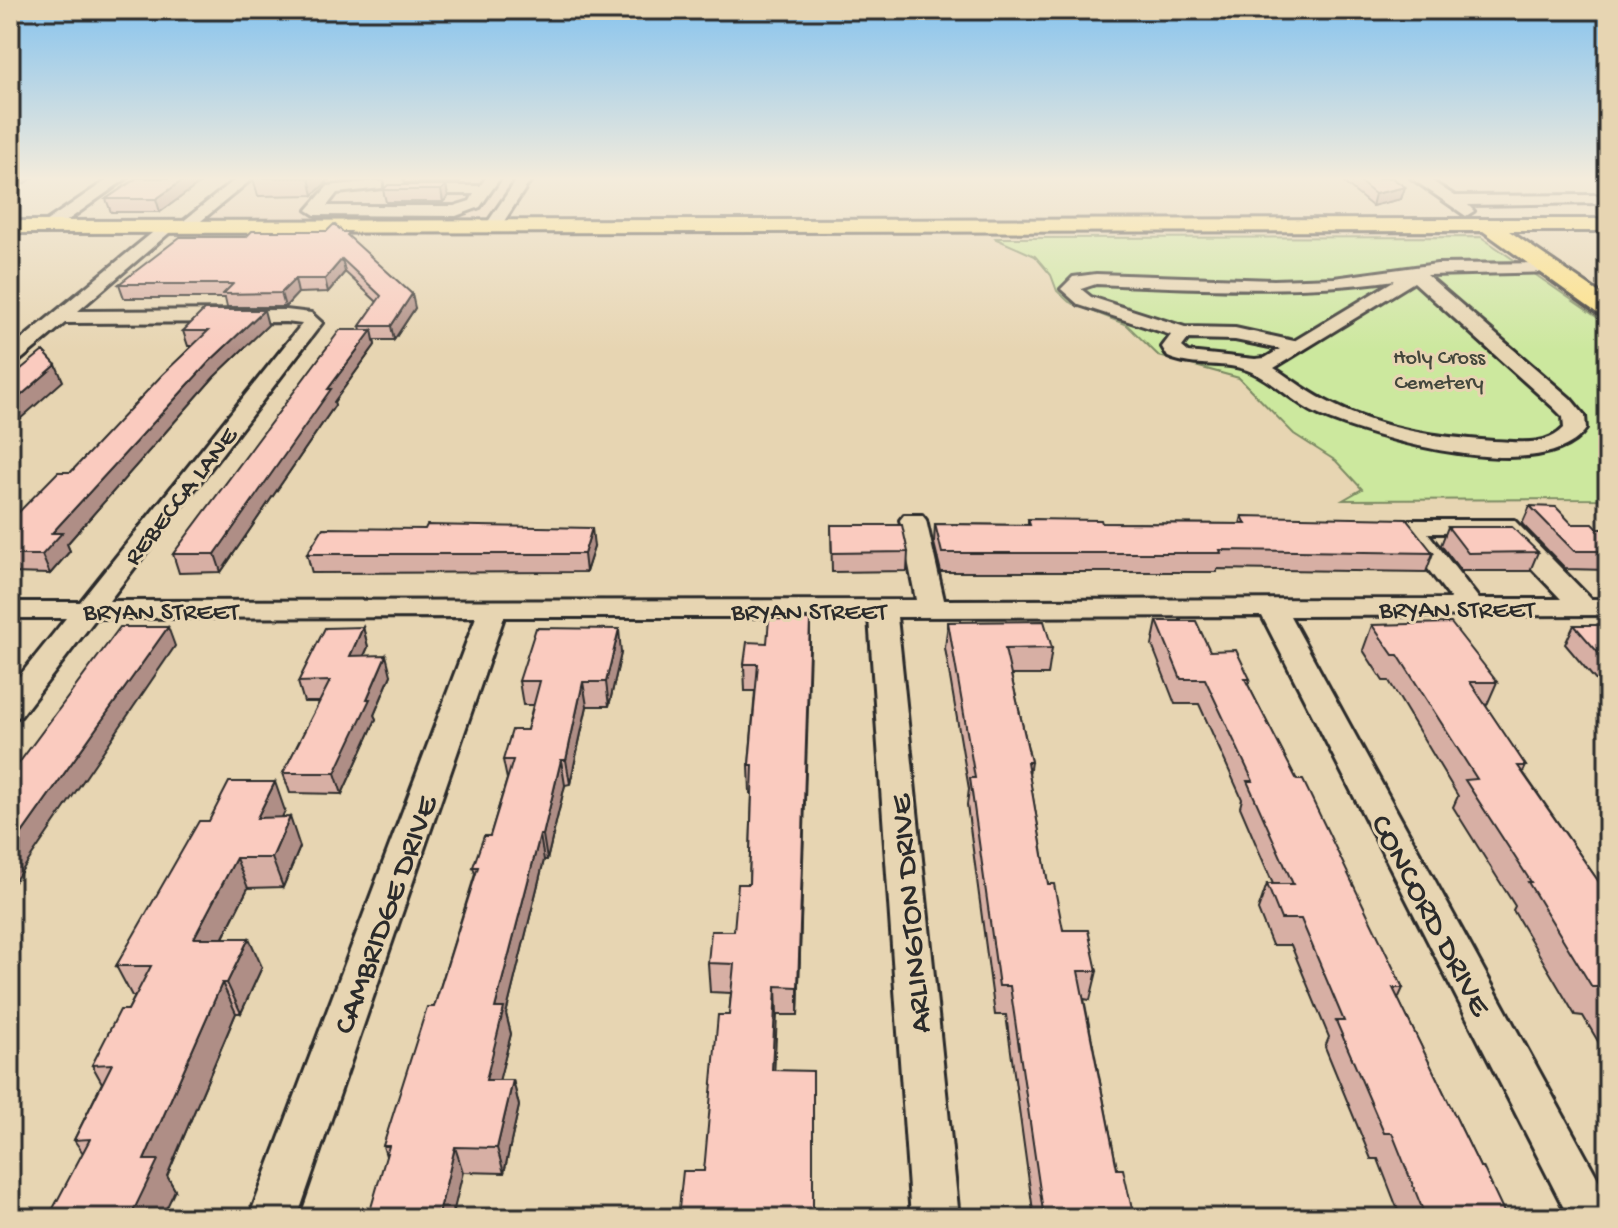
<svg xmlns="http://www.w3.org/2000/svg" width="1618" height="1228" font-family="'Gochi Hand',sans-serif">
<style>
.built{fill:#e5cbb0}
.green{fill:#cce89e;stroke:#7c8a64;stroke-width:2}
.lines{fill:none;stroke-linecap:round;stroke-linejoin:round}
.minor-casing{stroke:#2b2b2b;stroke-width:6}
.major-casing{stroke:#2b2b2b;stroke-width:6}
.minor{fill:#e7d5b2;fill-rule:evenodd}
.major{fill:#fde080;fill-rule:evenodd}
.wall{fill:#d7afa4;stroke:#2b2b2b;stroke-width:2}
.shaded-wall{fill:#af8e86;stroke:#2b2b2b;stroke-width:2}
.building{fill:#facbbf;stroke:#2b2b2b;stroke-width:2}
.labels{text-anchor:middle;stroke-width:6;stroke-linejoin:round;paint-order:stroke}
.far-park-label{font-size:22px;fill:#43473c;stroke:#e7d5b2}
.street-label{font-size:26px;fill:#2b2b2b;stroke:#e7d5b2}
.near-street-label{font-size:32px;fill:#2b2b2b;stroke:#e7d5b2}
</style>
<rect width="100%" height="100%" fill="#e7d5b2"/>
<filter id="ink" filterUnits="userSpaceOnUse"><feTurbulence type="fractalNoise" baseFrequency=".0125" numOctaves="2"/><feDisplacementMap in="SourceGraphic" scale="16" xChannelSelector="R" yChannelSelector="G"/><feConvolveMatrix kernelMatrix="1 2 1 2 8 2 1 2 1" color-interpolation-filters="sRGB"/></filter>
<g filter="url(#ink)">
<path class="built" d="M296,178h218l-22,37 -19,6 -266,-2 46,-37h38z"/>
<path class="green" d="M1481,237l127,88v174l-265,1 19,-11 -26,-28 -42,-27 -55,-56 -80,-22 -32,-31 -58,-23 -12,-11 -6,-16 -16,-19 -41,-18z"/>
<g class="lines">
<g class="minor-casing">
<path id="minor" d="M110,178h17l-73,52h-12v-6z
M237,178h16l-63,52 -6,2 -8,-5 -98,84 208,-1 25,3 11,10 -213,278 807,-1 -16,-80 4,-5h18l4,5 18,80 507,-1 -49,-64 7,-15h105l77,79h17v16l-318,1 318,581v21h-39l-307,-602 -365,1 62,601h-48l-42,-601h-365l-207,601h-48l227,-601 -380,1 -75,98 -11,3v-31l56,-70h-56v-16h70l222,-278 -16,-2 -221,1 -48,40 -7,2v-16l153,-125 6,-2 7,5zM1428,533h70l63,66h-82z
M486,178h14l-20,29 -24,9 -141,-1 -8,-5 21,-24 49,-5 5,1v6l-45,5 -10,13h127l16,-5 4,-7h-64l-7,-4 7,-4h70z
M518,178h14l-33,51h-12l-2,-3z
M1411,178h16l28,18 145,-1 7,4 -7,4 -132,2 6,6 -8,5z
M1549,263l8,5 -2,4 -128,3 143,123 15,18 1,13c-41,59 -211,10 -267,-14 -24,-11 -43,-32 -67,-43 -25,-12 -58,-3 -84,-15l-6,-10 9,-12 -92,-30 -18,-16 12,-12 23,-3 178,6 60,-2 103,-14zM1395,280l-101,61 -59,-13 -50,-1 -94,-30 -10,-8 15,-5c100,4 199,10 299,-4zM1414,282l140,126 9,9 1,11c-18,19 -46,14 -70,13 -57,-4 -111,-11 -162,-37 -20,-9 -39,-24 -58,-36zM1188,339l47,1 45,9 -15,9 -10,1 -67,-7 -6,-5z"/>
</g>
<g class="major-casing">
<path id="major" d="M1487,219h121v12h-99l99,68v18l-8,-2 -117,-84 -1473,2v-12z"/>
</g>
<use href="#minor" class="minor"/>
<use href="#major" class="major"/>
</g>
<path class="wall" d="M137,178h70l-47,34h-49l-5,-13z
M253,178h78l-18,17 -55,1z
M403,178h60l-4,5h-55z
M1338,178h54l13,9 -4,12 -29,7z
M446,185l2,12 -5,5h-57l-3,-12z
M351,239l64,69 -21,32h-20l1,5 -41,57 1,3 -114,167 -42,1 -6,-19 188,-224 -1,-4 17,-24 -32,-30 -17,20 -30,1 -13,14h-58l-2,-9h-101l-5,-14z
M268,325l-54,52 -147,167 3,7 -20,23 -40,-1v-52l61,-49 121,-126h-4l-5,-15z
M1530,506l42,18 26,5h10v41l-42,-1 -44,-45z
M1242,516l191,37 -7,19 -209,-3v3h-276l-7,-29 1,-19 93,1v-6l74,4 138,1z
M831,525l77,27 -1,19 -75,1z
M1448,527l90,25 -8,19h-69l-20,-26z
M425,529l169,18 -8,25 -274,1 -5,-19z
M810,620l-12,395h-21l-73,156 25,-156 2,-22 -21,-1 -2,-29 26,-32 15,-47 3,-91h-2l-1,-28 6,-74h-10l-1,-27 23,-21z
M1157,621l53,30 40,28 -2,6 155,303 -5,11 82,168 27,51h-106l-23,-59h-7l-46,-112 4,-10 -38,-92h-19l-14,-35 9,-26h6l-33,-77 2,-8 -43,-95h-24l-23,-59z
M948,622l104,26 -4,27h-37l20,87 -2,13 19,109 15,46 34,41 -7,29 -6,-1 33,170 17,49h-100l-28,-203h-11l-28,-210 2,-16 -24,-141z
M1372,625l125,57 -11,25 40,59 -3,6 85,123v163l-25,-42 -8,-1 -62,-105 2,-4 -62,-99 5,-11 -69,-115h-6l-20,-31z
M1574,625h34v70l-43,-51z
M363,627l5,20 -4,9 27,19 -17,40 2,4 -34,75 -52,-1 -7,-20 37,-71h-16l-6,-20z
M621,653l-12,53h-22l-17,78 -5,1 -18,75h-3l-38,154 5,20 -12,46h14l6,26 -15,67 -41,-1 -77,-16 -3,-10 51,-139 41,-133 -2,-7 17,-31 17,-57 -4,-19 24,-30 6,-25h-10l-4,-24z
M285,811l-3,6 18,30 -17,40 -35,1 -25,50 39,29 -21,46h-5l-69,163 8,14 -92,-37 -9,-13 28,-57 -10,-18 36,-55 7,-14h-3l-16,-30 93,-145z"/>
<path class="shaded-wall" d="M10,178h23l-23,14z
M186,178h21l-47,34 -4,-13z
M309,178h22l-18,17z
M446,185l2,12 -5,5 -2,-12z
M1405,187l-4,12 -29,7 3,-12z
M342,259l3,13 -17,20 -3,-13z
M295,279l3,14 -13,14 -4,-14z
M412,294l3,14 -21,32 -3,-14z
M264,310l4,15 -54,52 -147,167 3,7 -20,23 -8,-19 10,-22 157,-171z
M372,330l3,15 -41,57 1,3 -114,167 -6,-18 113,-165z
M56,365l7,16 -53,47v-23z
M592,528l2,19 -8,25 -2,-18z
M810,620v27l-12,368v-28z
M168,627l7,19 -165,242v-38z
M363,627l5,20 -13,28 -5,-19z
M619,629l2,24 -12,53 -3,-24z
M386,655l5,20 -17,40 2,4 -34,75 -7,-21z
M583,682l4,24 -17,78 -4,-24z
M561,760l4,25 -18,75 -4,-25z
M275,782l10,29 -17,36 -11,-29z
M290,817l10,30 -17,40 -11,-29z
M540,835l4,25 -38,154 5,20 -18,71 -7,-25 9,-72z
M236,858l12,30 -40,79 -14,-29z
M249,938l13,29 -21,46 -14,-30z
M222,983l14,30 -69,163 8,14 -13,28h-32l14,-58z
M776,986l1,29 -4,84 -1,-29z
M513,1080l6,26 -15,67 -7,-25z
M455,1147l8,25 -11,46h-14z"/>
<path class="building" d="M137,178h49l-30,21h-50z
M1355,178h37l13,9 -30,7z
M388,185h58l-5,5h-58z
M334,224l9,8h7l-3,3 65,59 -21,32h-31l21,-30 -39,-37 -17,20h-30l-14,14 -58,1 10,-10h-114l61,-47h66l6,-6h75z
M204,310h60l-55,52 -157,171h10l-20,22h-32v-34l48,-49h13l91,-97 46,-44h-25z
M340,330h32l-44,59h3l-116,165h-42z
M43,351l13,14 -46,40v-27z
M1530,506l26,1 16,17h21l5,5h10v22h-34z
M1242,516l164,3 27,34 -213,-3 1,3h-279l-7,-29 95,1 -2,-6 73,1 1,3 144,1z
M427,525l165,3 -8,26h-277l16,-26 102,1z
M831,525h71l6,27 -76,1z
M1448,527h64l26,25 -70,1z
M769,619l41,1 -12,367 -22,-1 -4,84 41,1v147h-135l5,-47h21l14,-156h11l5,-51 -26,-1 3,-32h23l4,-47h11l4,-119h-4l9,-101h-14l3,-22 20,1z
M1044,621l8,27 -47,1 26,113h-4l21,122h6l9,46h25l9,41h-19l39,198h6l11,49h-90l-34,-232h-11l-29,-208h5l-27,-156z
M1157,621h39l14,30 26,-1 14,29h-5l52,101h6l100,208h-10l87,179h3l24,51h-81l-34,-85h-8l-48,-112h8l-43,-102h-20l-14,-35h26l-46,-103h6l-48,-102h-24z
M1451,623l46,59h-27l56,84h-8l90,129v105l-8,-13h-8l-64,-105h3l-66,-102 12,-1 -79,-124h-5l-21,-30z
M1574,625h34v39z
M120,627h48l-158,223v-75z
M363,627l-13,29 36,-1 -19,44h3l-35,74h-52l47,-92 -32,1 27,-54z
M536,628l83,1 -13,53h-23l-17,78h-5l-18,75h-3l-45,173h9l-18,72h27l-16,68 -42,-1 -17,71h-70l21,-72h-6l44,-139h7l44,-140h-5l11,-31h6l23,-76h-10l9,-30h15l13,-49h-21z
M229,782h46l-18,36 33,-1 -18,41h-36l-42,80h55l-22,45h-5l-78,177h14l-28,58h-82l42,-79 -16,1 38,-76 -20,1 28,-55h8l23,-44h-35l83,-145h10z"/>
</g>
<linearGradient id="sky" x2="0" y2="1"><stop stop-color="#86c3ee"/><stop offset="0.51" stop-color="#f4ecdc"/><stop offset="1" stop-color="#f4ecdc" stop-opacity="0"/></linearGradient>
<rect width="1618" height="350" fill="url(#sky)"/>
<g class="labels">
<g class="far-park-label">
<text x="1439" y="363">Holy Cross<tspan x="1439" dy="25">Cemetery</tspan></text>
</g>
<g class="street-label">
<text transform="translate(179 495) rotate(-52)" y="9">REBECCA LANE</text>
<text x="1457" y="617">BRYAN STREET</text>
<text x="161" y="619">BRYAN STREET</text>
<text x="809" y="619">BRYAN STREET</text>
</g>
<g class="near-street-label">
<text transform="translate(383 914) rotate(-70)" y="11">CAMBRIDGE DRIVE</text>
<text transform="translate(908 914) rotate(-95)" y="11">ARLINGTON DRIVE</text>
<text transform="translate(1433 914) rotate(62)" y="11">CONCORD DRIVE</text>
</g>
</g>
<rect width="1618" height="1228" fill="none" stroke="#e7d5b2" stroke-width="40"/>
<rect x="20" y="20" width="1578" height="1188" fill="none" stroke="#2b2b2b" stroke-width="3" filter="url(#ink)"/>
</svg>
